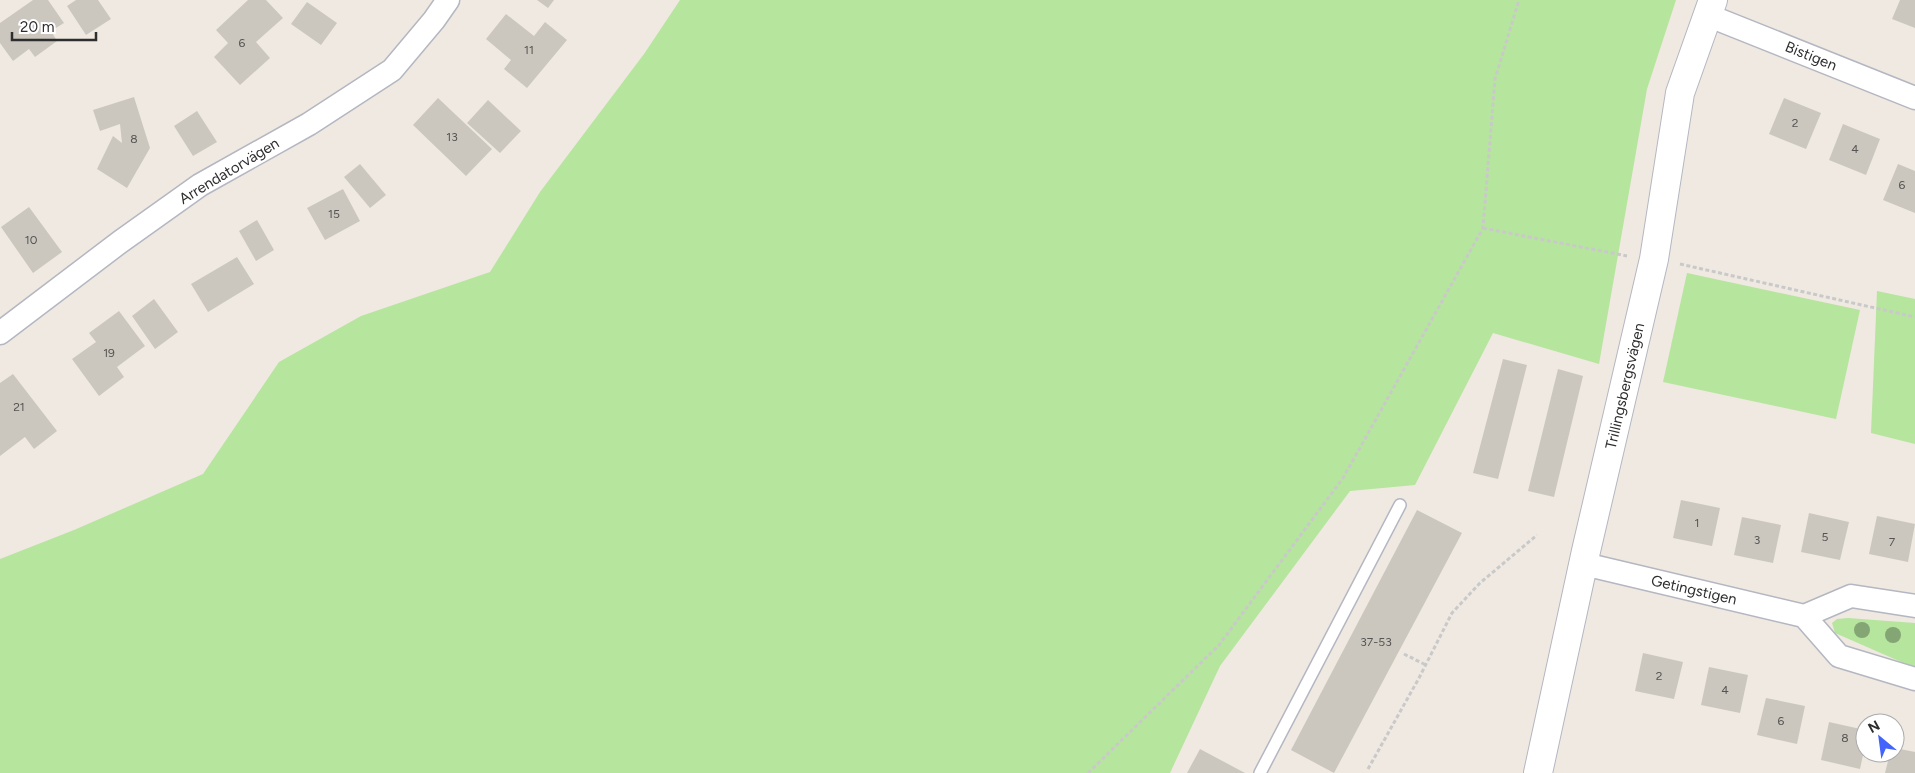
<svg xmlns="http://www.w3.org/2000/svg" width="1915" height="773" font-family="Figtree,sans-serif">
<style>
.green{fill:#b6e59e}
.building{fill:#cbc7bf}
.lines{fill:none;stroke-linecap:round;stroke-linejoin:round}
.lane-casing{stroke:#b4b7c1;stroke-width:14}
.street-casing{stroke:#b4b7c1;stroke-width:25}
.secondary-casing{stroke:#b4b7c1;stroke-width:30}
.path{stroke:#c9c9c9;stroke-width:3;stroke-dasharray:4 2.5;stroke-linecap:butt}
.lane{stroke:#fff;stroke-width:11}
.street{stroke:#fff;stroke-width:22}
.secondary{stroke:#fff;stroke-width:28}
.tree{fill:#84a574}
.labels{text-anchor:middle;stroke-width:4;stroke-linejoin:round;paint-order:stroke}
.number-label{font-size:12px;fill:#555452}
.street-label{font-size:15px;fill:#2e2e2e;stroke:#fff}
</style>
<rect width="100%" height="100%" fill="#efe9e1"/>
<path class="green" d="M680,0h996l-29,89 -48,275 -106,-31 -78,152 -65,6 -130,175 -50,107h-1170v-214l74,-29 129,-56 76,-112 82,-46 129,-44 50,-80 104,-138z
M1687,273l173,37 -24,109 -173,-37z
M1877,291l38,8v145l-44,-11z
M1848,618l67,5v45l-80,-35 -3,-10 5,-4z"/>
<path class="building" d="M33,0h15l16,23 -13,8 6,10 -22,16 -6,-8 -16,12 -13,-18v-20z
M76,0h22l13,19 -25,16 -19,-29z
M248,0h18l17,18 -27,24 14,16 -30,27 -26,-28 14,-14 -12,-13z
M537,0h17l-6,8z
M1900,0h15v28l-23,-9z
M307,2l30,21 -16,22 -30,-21z
M506,14l28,22 11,-14 22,18 -40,48 -23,-19 7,-9 -25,-21z
M134,97l16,51 -23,40 -30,-19 16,-33 9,7 -2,-19 -20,7 -7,-21z
M438,98l54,51 -26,27 -53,-51z
M1784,98l37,15 -15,36 -37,-15z
M488,100l33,31 -21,22 -33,-30z
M197,111l20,31 -24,14 -19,-30z
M1843,124l37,15 -14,36 -37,-15z
M360,164l26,31 -16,13 -26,-31z
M1898,164l17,7v42l-32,-13z
M343,189l17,32 -35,19 -18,-32z
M29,207l33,45 -29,21 -32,-46z
M257,220l17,30 -18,11 -17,-30z
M237,257l17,27 -46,28 -17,-28z
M154,299l24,33 -23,17 -23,-33z
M119,311l26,35 -28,21 7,10 -25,19 -27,-37 24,-17 -7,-9z
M1503,359l24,6 -29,114 -25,-6z
M1558,369l25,7 -29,121 -26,-6z
M13,374l44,57 -23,18 -9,-12 -25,19v-73z
M1681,500l39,8 -8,38 -39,-8z
M1417,510l45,23 -128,240 -43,-23z
M1809,513l40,9 -9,38 -39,-8z
M1877,516l38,8 -7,38 -39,-8z
M1742,517l39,8 -8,38 -39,-8z
M1643,653l40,9 -9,37 -39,-8z
M1709,667l39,8 -8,38 -39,-8z
M1766,698l39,8 -8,38 -40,-9z
M1829,722l36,8v16l-5,23 -39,-9z
M1895,748l20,4v21h-30l5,-20h5z
M1200,749l45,24h-58z"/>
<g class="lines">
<g class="lane-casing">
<path id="lane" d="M1260,773l140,-268"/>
</g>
<g class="street-casing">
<path id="street" d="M1707,15l208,83
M0,333l120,-91 80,-57 109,-61 83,-54 42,-50 14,-20
M1584,564l220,52 35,40 76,23
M1804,616l47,-20 64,10"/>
</g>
<g class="secondary-casing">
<path id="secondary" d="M1538,773l48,-222 68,-292 26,-166 33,-93"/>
</g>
<path class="path" d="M1483,228l144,28
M1680,264l235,53
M1404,654l22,11
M1368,769l51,-91 33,-65 28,-30 57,-48
M1088,773l131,-128 124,-167 140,-250 12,-149 24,-79"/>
<use href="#lane" class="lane"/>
<use href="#street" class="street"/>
<use href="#secondary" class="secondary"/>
</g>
<g class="tree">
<circle cx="1862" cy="630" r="8"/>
<circle cx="1893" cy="635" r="8"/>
</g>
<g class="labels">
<g class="number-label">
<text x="242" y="47">6</text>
<text x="529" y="54">11</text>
<text x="1795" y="127">2</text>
<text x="452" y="141">13</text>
<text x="134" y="143">8</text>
<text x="1855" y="153">4</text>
<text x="1902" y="189">6</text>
<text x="334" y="218">15</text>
<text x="31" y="244">10</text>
<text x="109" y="357">19</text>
<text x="19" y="411">21</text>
<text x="1697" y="527">1</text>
<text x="1825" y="541">5</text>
<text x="1757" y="544">3</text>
<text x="1892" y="546">7</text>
<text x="1376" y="646">37-53</text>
<text x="1659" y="680">2</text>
<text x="1725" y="694">4</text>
<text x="1781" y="725">6</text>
<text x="1845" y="742">8</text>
</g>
<g class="street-label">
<text transform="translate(1811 56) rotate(22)" y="5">Bistigen</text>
<text transform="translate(229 171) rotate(-31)" y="5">Arrendatorvägen</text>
<text transform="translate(1625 386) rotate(-77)" y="5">Trillingsbergsvägen</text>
<text transform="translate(1694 590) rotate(13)" y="5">Getingstigen</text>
</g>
</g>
<g transform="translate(1880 738) rotate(331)"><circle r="24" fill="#ffffff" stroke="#ababab"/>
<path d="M0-4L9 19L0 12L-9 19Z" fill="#4264fb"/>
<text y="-8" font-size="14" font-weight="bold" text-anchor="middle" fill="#2e2e2e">N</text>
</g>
<path d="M12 32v8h84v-8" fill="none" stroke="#2e2e2e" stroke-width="2.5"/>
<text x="20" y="32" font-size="15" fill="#2e2e2e" stroke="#ffffff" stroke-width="4" paint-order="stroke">20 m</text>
</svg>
